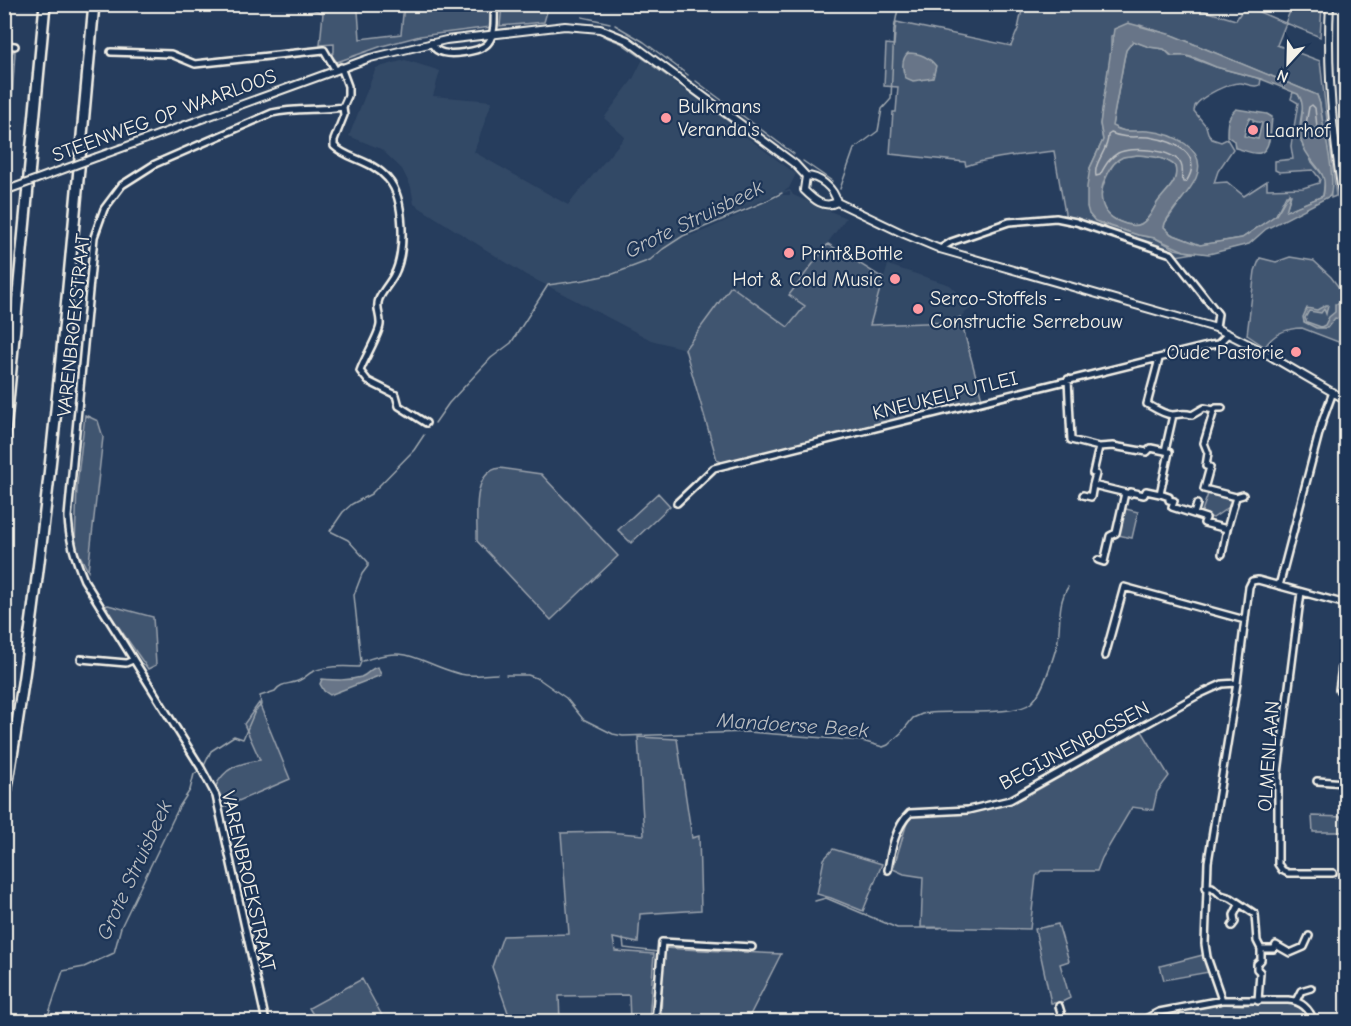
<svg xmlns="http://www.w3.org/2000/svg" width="1351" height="1026" font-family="'Comic Neue',sans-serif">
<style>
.built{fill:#334966}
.green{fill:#40546f;stroke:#9aa2ac;stroke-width:1.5}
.water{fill:#677588;stroke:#9fa7ae;stroke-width:1.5;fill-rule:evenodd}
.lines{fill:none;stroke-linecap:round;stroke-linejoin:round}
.shore{stroke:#bcbfc2;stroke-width:1.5}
.stream{stroke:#9fa7ae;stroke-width:1.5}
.minor-casing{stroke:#f4f1e8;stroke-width:10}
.tertiary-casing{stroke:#f4f1e8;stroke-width:10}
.motorway-casing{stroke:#f4f1e8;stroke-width:14}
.minor{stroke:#1d3557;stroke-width:5}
.tertiary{stroke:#1d3557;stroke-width:6}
.motorway{stroke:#1d3557;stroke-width:9}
.tertiary-bridge-casing{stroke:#f4f1e8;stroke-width:10;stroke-linecap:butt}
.tertiary-bridge{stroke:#1d3557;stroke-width:6}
.poi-dot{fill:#ff9aa2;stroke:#1d3557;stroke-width:2}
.labels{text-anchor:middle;stroke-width:4.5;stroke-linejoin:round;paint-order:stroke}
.poi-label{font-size:20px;fill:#f4f1e8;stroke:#1d3557;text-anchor:start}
.street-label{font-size:20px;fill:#f4f1e8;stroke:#1d3557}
.water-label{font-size:21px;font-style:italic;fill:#bcbfc2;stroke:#1d3557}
</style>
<rect width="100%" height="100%" fill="#263d5d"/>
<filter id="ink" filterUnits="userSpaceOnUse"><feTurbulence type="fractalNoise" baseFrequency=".0167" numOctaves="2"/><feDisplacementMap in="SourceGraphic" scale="12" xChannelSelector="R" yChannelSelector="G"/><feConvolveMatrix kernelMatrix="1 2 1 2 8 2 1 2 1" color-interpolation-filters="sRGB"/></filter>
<g filter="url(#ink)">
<path class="built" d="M643,59l153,115 -7,14 -6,4 7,-2 3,5 53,23 -56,76 15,12 -17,21 -57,-40 -46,62 -34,-9 -103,-54 64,-11 37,-14 29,-21 28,-10 76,-35h8v-3l-12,1 -73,33 -19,7 -28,18 -7,8 -39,14 -66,12 -20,-10 -112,-71 -3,-17 -9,-18 -21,-20 -32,-13 27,-68 29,-8 26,8 9,3 -7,25 59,5 -18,51 94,53 57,-68 -21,-19 29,-39z
M888,265l62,20 23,22 -20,15 -83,3z"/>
<path class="green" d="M301,5h39l18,6 2,28 41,-5 3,-29h88l-1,22 -71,9 -38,10 -45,16 -6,-7 3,-3v-8l-14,1 3,-32z
M502,5v-1l47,1 -5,17 -44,4z
M1023,5h162l51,15 9,-14 40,17 8,-18h29l-2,32 -34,-14 -9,22 43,16 16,135 -5,2c-1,-11 0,-25 -2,-37 -2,-20 -7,-38 -9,-57l-3,-9 -133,-55 -44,-15 -29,11v18l-11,70 3,16 -13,28 -1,46 10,9 39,12 17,3 20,11 19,4 -18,3 -15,-8 -95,-29 -12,-68c-31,4 -59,5 -88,15l-1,-4 -75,-8 3,-42h3l2,-25 -14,-1 2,-42 8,1 2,-23 115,24 7,-17z
M1133,41l17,6 14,2 6,6 5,1h11l30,11 45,12 -1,6c-7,3 -12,-1 -19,-2 -12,-1 -39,13 -46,23l-1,5 12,15 2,7 4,6 9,3 6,-3 6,10 -15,22 -4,12 13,-1 17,14 23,-15v8l36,-1 16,-5 1,-4 -7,-9 -34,2 -4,-2v-9l18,-2 -2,-13 7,-43 -7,-4 2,-7 5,2 5,11 -3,19 11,37 14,17 -2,18 -38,16 6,-17h-5l-10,20 -34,23 -42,7 -29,-11 -7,-7 1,-4 24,-34 -7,-48 -28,-9 -30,-1 -12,-5 12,-67 2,-9z
M5,51l10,1 -7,109 -3,2z
M1137,155c13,1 28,2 38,11 4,14 -6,22 -14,32 -8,8 -9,20 -20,26 -6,3 -12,1 -18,-1 -25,-8 -26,-28 -15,-49 3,-7 7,-14 15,-17 4,-1 10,-1 14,-2z
M828,244l55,34 -13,47 83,-3 7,-5 22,82 -259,64 -6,-3 -32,-111 46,-63 57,41 17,-21 -16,-11z
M1290,257l24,4 17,16 15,20v48l-44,-17c-15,0 -29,6 -37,19l-18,-12 8,-64 5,-13 16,4z
M85,415l13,6 5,16 -15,134 -13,-25 2,-61z
M500,468l41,6 77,82 -67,64 -74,-79c1,-22 -7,-69 23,-73z
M658,493l12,13 -39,37 -13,-13z
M1208,494l23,6 -2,7 -16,11 -12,-4z
M1126,509l12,3 -6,26 -14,-3 5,-24z
M108,605l45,12 3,48 -8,4 -44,-63z
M259,703l31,76 -68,29 -7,-20c9,-21 25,-25 45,-28l-16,-36z
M1142,731l27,45 -12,16 -4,18 -21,-3 -30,51 -5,13h-56l-5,5 -6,53 -109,-2 2,-50 -19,-3 -11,-5 16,-53 60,-5 63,-18z
M638,737l39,2 15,99 7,-2 2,74 -61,4 -2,29 -25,-5 2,13 39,3 -5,67h-19l-1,-26 -70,1 1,25h-49l-19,-54 11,-31 66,-2 -8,-101 46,-1 37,3z
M1312,816l34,1v15h-33z
M833,849l49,15 -19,47 -32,-13 -14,-4 7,-35z
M1058,924l11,37 -9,3 10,34 -10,5h-9l-16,-74z
M663,948l118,6 -34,67 -86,1z
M1203,955l6,17 -45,8 -4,-14z
M362,979l23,42h-68l-8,-13z
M1292,1002l13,6 5,13h-130v-11l41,-6 21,1z"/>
<path class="water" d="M1128,23l44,12 145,60 3,9c2,23 17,72 10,92l-64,33 -17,15 -40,10 -25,-3 -29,-13 -17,-3 -43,-14 -6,-7 -2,-7v-20l3,-19 13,-28 -3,-16 14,-95zM1133,41l16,6 15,2 8,7 10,-1 13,3 21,9 45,12 37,15c10,14 -1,31 3,47 8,26 29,26 22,55l-37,15 4,-14 -1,-4 -13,22 -34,23 -42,7 -29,-11 -7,-7 1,-4c8,-16 24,-29 31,-45 13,-30 -25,-45 -48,-47 -13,-1 -24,3 -36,-5l12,-67 2,-9zM1137,155c13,1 28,2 38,11 4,15 -6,22 -14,32 -8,8 -9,20 -20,26 -6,3 -12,1 -18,-1 -24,-8 -26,-29 -16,-49 4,-7 8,-14 16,-17 4,-1 10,-1 14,-2z
M908,53c11,0 21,4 28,13l-3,12 -20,3 -7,-3c-4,-7 -5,-19 2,-25z
M1236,109l31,5 5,3c-1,10 -1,33 -12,36 -7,2 -18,-4 -25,-5l-1,-7 -7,-5c0,-12 0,-19 9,-27zM1250,118l3,1v2l9,2 -4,16 -14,-3 4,-15z
M1335,304h4l1,15 -5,-1 -8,10h-11l-12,-6 -1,-5 4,-9 10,2 9,-5h2l-2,9 -2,-5 -3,4 -12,-2 -4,7 2,4 14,5 4,-2 4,-8 6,-5z
M378,667l3,8 -51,20 -6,-4 -4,-7 2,-5c13,1 26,2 39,-2 8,-3 9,-9 17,-10z"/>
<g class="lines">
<path class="shore" d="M1312,105l3,3 2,19 -2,3h-7l-2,-6 3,-17z
M1111,133c13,6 25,3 38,4 24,4 56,16 37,45h-3c-2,-5 1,-12 -2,-18 -8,-15 -50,-18 -63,-11 -9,5 -13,13 -18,22l-4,1c-3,-14 13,-26 12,-41z"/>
<path class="stream" d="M582,17l28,6
M615,25l29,17 44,33
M603,36l18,7 26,18
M653,66l17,12
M696,81l98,73
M679,84l24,18
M709,107l26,19
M803,161l29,20
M840,189l14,-40 24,-18 4,-22 9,-10 3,-70 5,-25
M435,423l14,-20 42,-45 20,-15 37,-58 36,-5 29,-6 37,-14 13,-11 20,-13 81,-34 18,-9
M722,469l85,-21
M363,661c48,-17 52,1 97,13 13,3 24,0 37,0
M506,675h22l11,4 27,19 17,21 30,15 10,2 125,-4 114,9 21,6 5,-2 13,-12 12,-15 9,-4c25,-5 92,3 109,-11 11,-9 22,-44 26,-58 5,-21 -1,-39 11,-58
M203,768l8,-17 23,-15 9,3 12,-28 6,-6 -1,-9 15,-5c6,-9 16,-6 25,-11 5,-2 8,-6 12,-8 13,-7 33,-6 47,-5l2,-5 -7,-67 8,-21 6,-8v-4l-20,-22 -18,-9 13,-19 9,-8 19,-10 43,-44 10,-15
M815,901l11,-3 71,30h43
M623,939l1,9 34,4 -6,70
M1177,1011l49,-7 65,-1 12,6
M1316,1017l1,5
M46,1022l17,-51 21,-4 30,-14 7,-26 58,-120 11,-17 4,-16 5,-3
M1147,1022l23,-9"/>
<g class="minor-casing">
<path id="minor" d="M431,43c2,2 4,6 6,7 10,7 44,2 51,-7 8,-10 6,-27 6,-39
M4,45l11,1
M111,52l60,2 24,10 129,-14 11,19
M341,67l7,19v10l-5,11 1,8 -10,25v6c14,14 37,13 54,33 17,19 18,74 6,96 -4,8 -11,15 -15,24 -4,10 2,16 1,26 -1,10 -16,34 -20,46l8,10 28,14 3,11 27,17
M940,249l11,-7 58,-20 47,-4 20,4 95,32 47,60 -2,14
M1159,359l-12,45c7,4 16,10 25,11 8,0 9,-3 20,0l12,-7 10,2 2,-2h6
M1068,379l3,61 28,7
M1214,410l-10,33 4,10 -2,13 4,1 -6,22 32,8 7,-2
M1165,451l4,1 -9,42 9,3v3l5,1 -2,6 34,11 -2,5 23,6 -5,25
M1160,494l-14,-3 -2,4 -14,-3v2l-37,-9 3,-11 -3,-1 6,-26 14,-1 34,6 4,-4 14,3 8,-36
M1083,495l8,2 2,-12
M677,503l37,-35 497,-123 7,-1 10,-10
M1194,514l3,-10
M1227,529l9,-32
M1098,560l6,2 6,-26 6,-3 9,-40
M1279,586l43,-164 11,-30
M1301,592l-23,181v91l4,6 6,3h45
M1105,656l19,-69 121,33
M81,659l45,4 7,-3
M1339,690l7,-56
M1317,781l29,2
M888,870c3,-19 7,-43 22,-57l58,-3 42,-10 190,-106 22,-10 15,-1
M1206,887h6l9,8 10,3 24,16 2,27 4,8h13l2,-4 14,8 14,-6 5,-11
M1232,926l3,-4 -1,-7 5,-10
M1222,1000l-15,-43 -2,-13 3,-82 29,-179 12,-96 3,-6 6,-1 88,24
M1258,1001l2,-29 -3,-3v-5l4,-4v-11
M1296,1001l5,-10 10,-3
M1059,1006l5,16
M266,1022l-50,-226 -15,-28 -117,-188c-9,-22 -15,-40 -16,-63l26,-280 10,-28 18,-24 33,-21 117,-51c24,-6 47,-2 71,-6
M655,1022l7,-80 90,5
M1140,1022l19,-10 63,-12h66c13,1 22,9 26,22"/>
</g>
<g class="tertiary-casing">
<path id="tertiary" d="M1330,4c-4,71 4,144 16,213
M97,157l273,-99 76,-18 119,-14 35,3 27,11 168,124 11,12c13,0 28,12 31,26
M806,176l-2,14c10,10 20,19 33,12l67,32 36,15 276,79 42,21 88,51"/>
</g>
<g class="motorway-casing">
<path id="motorway" d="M4,444l41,-440
M4,805c45,-265 65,-533 90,-801"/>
</g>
<use href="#minor" class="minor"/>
<use href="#tertiary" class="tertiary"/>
<use href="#motorway" class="motorway"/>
<g class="tertiary-bridge-casing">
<path id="tertiary-bridge" d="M10,189l87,-32"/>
</g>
<use href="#tertiary-bridge" class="tertiary-bridge"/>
</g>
</g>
<g class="poi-dot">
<circle cx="666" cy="118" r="6"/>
<circle cx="1253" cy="130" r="6"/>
<circle cx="789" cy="253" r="6"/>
<circle cx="895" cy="279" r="6"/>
<circle cx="918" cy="309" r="6"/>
<circle cx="1296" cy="352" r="6"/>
</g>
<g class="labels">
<g class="poi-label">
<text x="678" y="113">Bulkmans<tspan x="678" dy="23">Veranda's</tspan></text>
<text x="1265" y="137">Laarhof</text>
<text x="801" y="260">Print&amp;Bottle</text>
<text x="883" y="286" text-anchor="end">Hot &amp; Cold Music</text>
<text x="930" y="305">Serco-Stoffels -<tspan x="930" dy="23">Constructie Serrebouw</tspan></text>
<text x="1284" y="359" text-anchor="end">Oude Pastorie</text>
</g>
<g class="street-label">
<text transform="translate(164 115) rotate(-20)" y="7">STEENWEG OP WAARLOOS</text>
<text transform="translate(73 325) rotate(-84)" y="7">VARENBROEKSTRAAT</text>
<text transform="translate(945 395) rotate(-14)" y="7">KNEUKELPUTLEI</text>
<text transform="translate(1074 745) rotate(-28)" y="7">BEGIJNENBOSSEN</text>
<text transform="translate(1268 756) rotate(-86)" y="7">OLMENLAAN</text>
<text transform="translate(249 881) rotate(77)" y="7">VARENBROEKSTRAAT</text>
</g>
<g class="water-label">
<text transform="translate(694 219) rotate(-26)" y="7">Grote Struisbeek</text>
<text transform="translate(793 725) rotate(4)" y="7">Mandoerse Beek</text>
<text transform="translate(134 870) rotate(-65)" y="7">Grote Struisbeek</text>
</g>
</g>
<rect width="1351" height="1026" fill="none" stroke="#1d3557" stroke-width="24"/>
<rect x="12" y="12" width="1327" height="1002" fill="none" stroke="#f4f1e8" stroke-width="2" filter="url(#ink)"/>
<g transform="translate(1288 63) rotate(202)" stroke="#1d3557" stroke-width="4.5" paint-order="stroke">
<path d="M0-4.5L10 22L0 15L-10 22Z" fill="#f4f1e8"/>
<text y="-9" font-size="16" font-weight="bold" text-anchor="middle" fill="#f4f1e8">N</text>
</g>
</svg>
